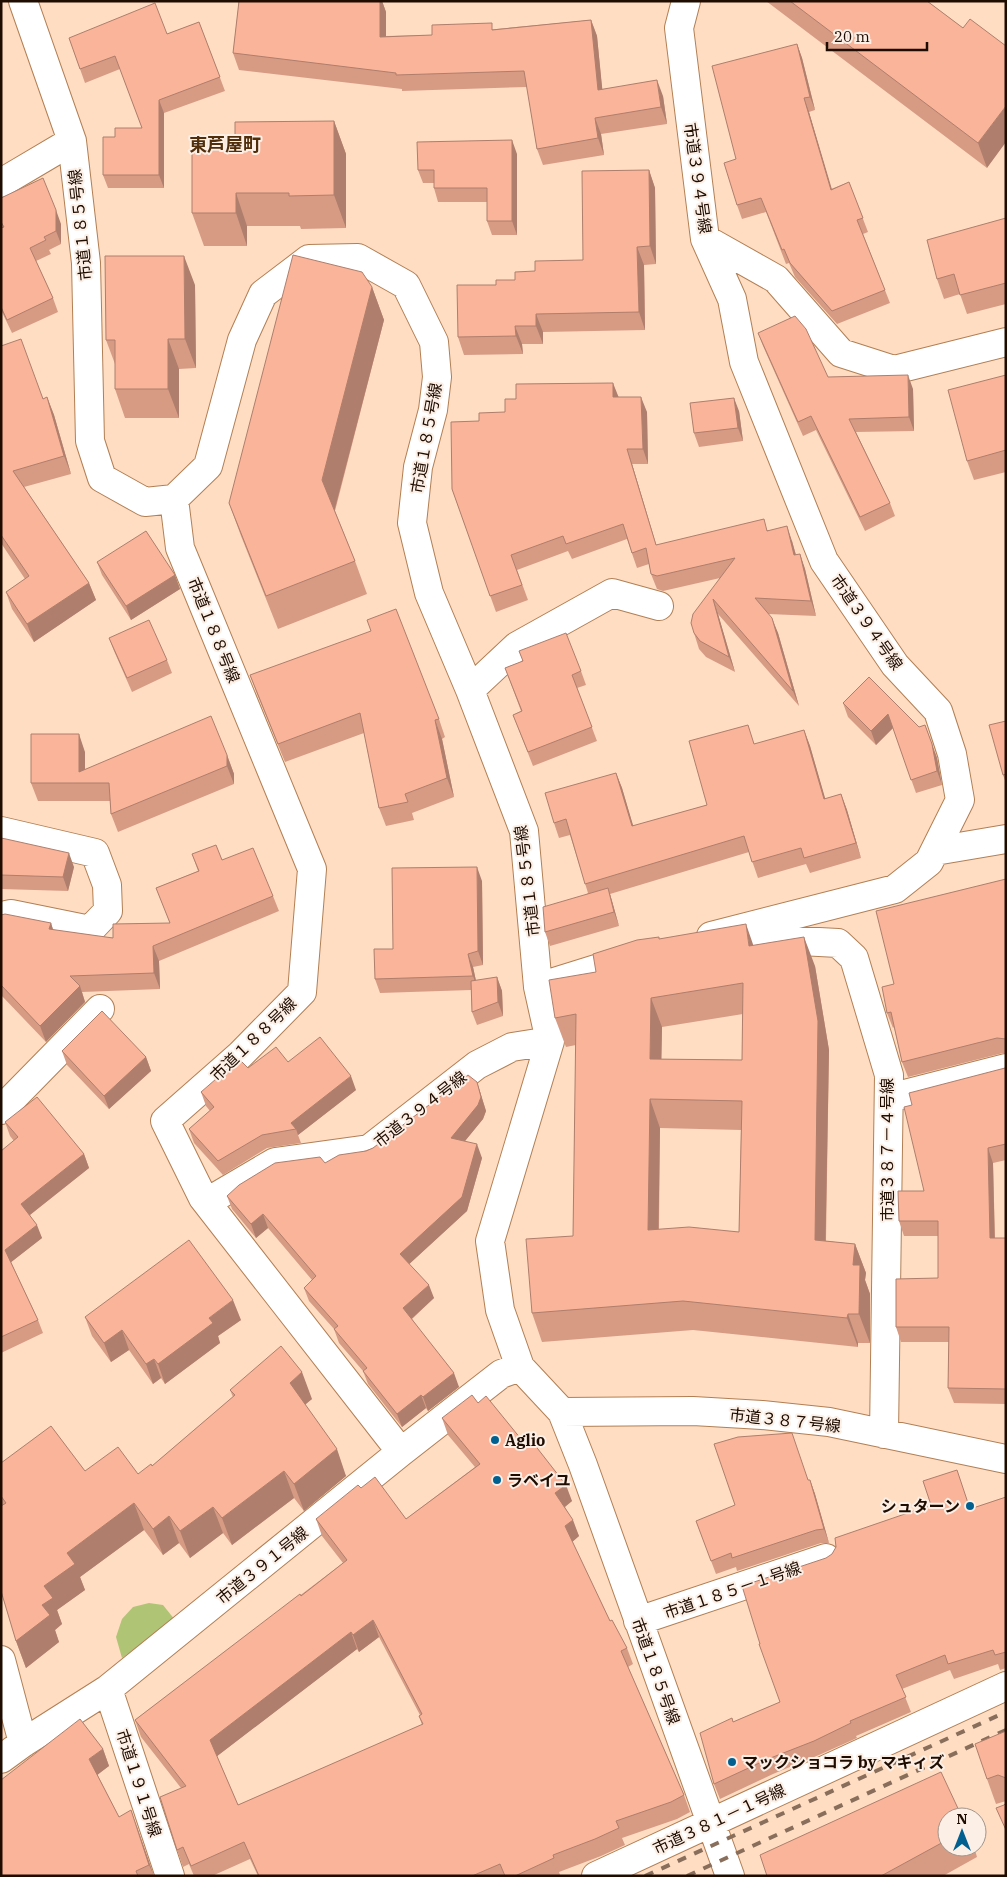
<svg xmlns="http://www.w3.org/2000/svg" width="1007" height="1877" font-family="'IBM Plex Serif','Noto Sans JP',serif">
<style>
.green{fill:#afc475}
.lines{fill:none;stroke-linecap:round;stroke-linejoin:round}
.minor-casing{stroke:#b27f54;stroke-width:30}
.minor{stroke:#fff;stroke-width:28}
.rail{stroke:#886e5b;stroke-width:4;stroke-dasharray:9 9;stroke-linecap:butt}
.wall{fill:#d79b84;fill-rule:evenodd}
.shaded-wall{fill:#af7e6c}
.building{fill:#fab49a;stroke:#af7e6c;fill-rule:evenodd}
.poi-dot{fill:#026090;stroke:#fbefe6;stroke-width:2}
.labels{text-anchor:middle;stroke-width:4;stroke-linejoin:round;paint-order:stroke}
.street-label{font-size:16px;fill:#1e0c00;stroke:#fbefe6}
.poi-label{font-size:16px;font-weight:bold;fill:#1e0c00;stroke:#fbefe6;text-anchor:start}
.neighbourhood-label{font-size:18px;font-weight:bold;fill:#512e0b;stroke:#fbefe6}
</style>
<rect width="100%" height="100%" fill="#ffddc2"/>
<path class="green" d="M149,1603l14,2 12,15 -53,38 -6,-21 6,-18 11,-12z"/>
<g class="lines">
<g class="minor-casing">
<path id="minor" d="M23,1l49,140 14,122 4,178 12,37 43,24 29,-3 34,-33 34,-126 21,-46 46,-35 49,-1 48,27 28,57 3,35 -4,33 -15,57 -6,56 17,70 41,97 54,141 14,156 12,54 -60,200 10,69 20,57 42,45 21,53 147,411
M686,1l-7,27 26,211 27,60 12,63 80,199 71,104 43,46 14,43 8,46 -31,62 -34,27 -184,47
M1,183l71,-42
M705,239l71,40 65,74 53,17 112,-28
M174,499l6,49 132,321 -10,123 -62,63 -75,66 38,77 198,254
M470,690l47,-44 95,-53 47,13
M1,831l94,22 12,32 1,26 -18,19 -79,-16 -10,2
M935,851l71,-12
M748,927l13,12 77,4 16,15 35,117 -5,359
M538,987l93,-29
M889,1098l117,-30
M1,1110l99,-101
M207,1202l68,-40 94,-13 108,-84 35,-18 38,-6
M562,1412l131,-1 69,4 67,7 177,37
M638,1621l188,-63
M1,1660l22,83
M108,1689l62,187
M1,1759l22,-16 85,-54 293,-237 100,-78 19,-7
M596,1876l410,-190"/>
</g>
<use href="#minor" class="minor"/>
<path class="rail" d="M645,1876l361,-164
M687,1876l319,-146"/>
</g>
<path class="wall" d="M239,1h143l4,11v24l46,-1 159,-15 6,16 5,53 61,7 4,28 -66,10 3,21 -61,10 -6,-16 -10,-62 -125,4v-2l-163,-19 -6,-17z
M766,1h161l36,27 24,140z
M199,22l26,69 -61,22v75h-56l-5,-13 12,-38 27,-9 -22,-59 -35,14 -16,-45 98,-4z
M797,44l5,14 13,52 -6,2 22,77 18,-7 19,50 -5,2 27,69 -53,21 -42,-47 -6,-14 -3,1 -20,-52 -24,7 -5,-14 -1,-46z
M334,121l12,33v74l-45,1 -1,-3h-53v20h-43l-12,-33 43,-63z
M517,154v81h-25l-5,-14v-19h-49l-4,-14v-5h-11l-5,-13z
M649,170l6,18 1,76 -12,1 1,65 -102,2v12h-21l1,10 -59,1 -6,-18 57,-57 20,-9 48,-11z
M1,198l60,26v20l-12,6 2,4 -15,7 17,37 5,14 -46,21 -11,-23v-82h1l-1,-3z
M1006,218v86l-39,10 -7,-20 -16,5 -7,-20z
M195,285l1,83 -17,1v49h-54l-10,-29v-25l-9,-24z
M372,287l12,33 -49,191 20,50 12,33 -89,35 -37,-93 -12,-33z
M758,333l70,44 85,12 1,42 -58,1 34,71 5,13 -30,15 -49,-101 -13,6 -40,-90z
M1,346l42,53 4,-2 7,18 17,59 -47,13 65,96 7,17 -62,42 -22,-33 -6,-17 19,-13 -24,-36z
M1006,375v97l-32,8 -7,-19z
M618,397l29,15 1,52h-16l24,81 112,-15 24,11 4,14 4,-1 5,15 11,47 -48,-2 10,19 21,73 -81,-92 17,58 -29,-15 -7,-8 -5,-16 26,-55 -57,13 -6,-2 -6,-15 -2,-10 -12,4 -10,-29 -55,20 -4,-8 -51,19 11,30 -32,12 -44,-123 27,-68 26,-9z
M739,411l4,30 -44,6 -5,-14z
M97,562l78,13 5,14 -49,31 -29,-45z
M109,638l58,22 5,13 -40,19 -18,-41z
M519,651l62,20 5,14 -9,3 20,53 -64,25 -20,-51 8,-4 -16,-43 18,-7z
M250,675l189,44 6,18 -3,2 12,58 -42,16 2,7 -28,6 -7,-18 -15,-75 -79,29 -28,-68z
M843,703l76,24 6,-2 12,33 5,27 -26,8 -23,-65 -17,17 -28,-28z
M1006,721v62l-3,-8z
M804,730l6,16 15,53 16,-5 6,16 14,48 -51,15 -4,-9 -48,14 -9,-26 -139,42 9,32 -69,20 -5,-14 43,-39 -18,-58 -11,3 -5,-15 62,-50 6,15 11,38 74,-21 48,-61z
M85,752v17l142,-14 7,19v10l-116,48 -7,-18 -1,-13h-72l-7,-18z
M1,838l73,29 -6,24 -67,-2z
M192,854l30,6 51,36 6,15 -120,50 1,28 -78,3 3,10 -39,40 -45,-47v-80l50,8 2,7 60,8 57,-15 -14,-35 42,-17z
M1006,879v174h-3l-95,24 -6,-15 -8,-35 -1,1 -6,-15 7,-29z
M482,881l1,84 -10,2 3,14 21,-4 5,14 1,25 -26,9 -5,-13 -1,-22 -91,3 -5,-14 18,-30z
M660,939l93,7 62,20 14,84 -3,191 29,3 11,29 -1,7 5,14v49h-12v4l-165,-17 -151,12 -10,-29 41,-77 3,-191 -10,2 -11,-29 41,-46zM743,1014l-1,46 -81,-1 1,-32zM660,1128l81,2 -2,102 -80,-3z
M62,1051l84,6 5,14 -42,38 -42,-44z
M288,1062l68,28 -58,45 3,8 -34,5 -44,27 -29,-32 -5,-14 21,-18 -4,-5 -5,-14 47,-24z
M1006,1068v92l-13,3 2,75h11v166l-52,-1 -6,-15 1,-46h-48l-5,-15 42,-49v-42h-34l-5,-15 25,-30 -12,-86z
M477,1082l9,29 -3,8 -18,22 17,17 -15,53 -58,53 25,34 -22,21 47,68 -31,24 -2,-3 -24,19 -34,-43 -5,-13 -24,-28 -5,-14 -25,-28 -5,-13 8,-8 -44,-52 -12,10 -24,-29 -5,-13 146,-48z
M5,1122l79,32 5,14 -59,47 12,23 -31,24 27,58 5,13 -42,20v-202l13,-10 -4,-5z
M85,1317l156,3 -23,16 2,7 -55,41 -4,-6 -8,6 -24,-34 -18,12 -19,-26z
M230,1390l82,9 -7,5 41,72 -42,35 -10,-13 -62,47 -9,-12 -33,25 -11,-15 -16,12 -19,-25 -64,47 5,13 -28,20 5,14 -7,6 4,12 -33,26 -10,-27 -15,-50v-128l84,8 53,3 14,-8 81,-69z
M478,1403l94,98 -7,6 14,29 -7,6 38,79 17,27 6,16 -5,3 56,128 6,17 -13,7 -55,19 3,7 -24,11 -42,16 1,3 -1,1h-301l-8,-17 -38,17h-18l-5,-12 -6,3 -6,-17 4,-62 -40,-51 -6,-17 208,-157 -21,-27 -6,-17 45,-31 45,31 69,-52 -27,-32 -6,-17zM379,1637l41,78 -1,1 3,9 -184,80 -21,-49 140,-107 2,3z
M810,1480l5,14 14,49h-8l-84,28 -1,-4 -20,7 -20,-53z
M1006,1497v171l-6,2 -2,-6 -44,15 -4,-9 -48,19 9,23 -55,24 1,2 -38,17 -46,19 -53,25 -6,-15 19,-62 47,-20 191,-193z
M1006,1731v70l-10,3 -9,-25z
M103,1749l6,17 -12,8 22,43 18,10 17,49h-153z
M947,1817v30h27l3,10 -34,19h-176z"/>
<path class="shaded-wall" d="M380,1h2l4,11v41l-6,-16z
M591,20l6,16 7,70 -6,-16z
M797,44l5,14 13,52 -5,-13z
M657,80l6,16 4,28 -6,-17z
M804,98l5,14 27,91 -5,-13z
M159,100l5,13v75l-5,-13z
M1006,106v36l-19,26 -9,-25z
M595,118l6,16 3,21 -6,-17z
M334,121l12,33v74l-12,-33z
M512,140l5,14v81l-5,-14z
M649,170l6,18 1,76 -6,-18z
M236,193l11,33v20l-11,-33z
M56,210l5,14v20l-5,-13z
M637,247l7,18 1,65 -6,-18z
M184,256l11,29 1,83 -11,-29z
M372,287l12,33 -50,192 -12,-32z
M536,314l7,18v12l-7,-18z
M515,326l7,18 1,10 -7,-18z
M168,339l11,30v49l-11,-29z
M908,375l5,14 1,42 -5,-14z
M613,383l6,15 -6,-1z
M47,397l7,18 17,59 -7,-18z
M641,397l6,15 1,52 -5,-15z
M734,398l5,13 4,30 -5,-13z
M627,449l5,15 29,97 -5,-16z
M787,526l5,15 8,29 -6,-15z
M800,554l5,15 11,47 -5,-15z
M175,575l5,14 -49,31 -5,-14z
M89,583l7,17 -62,42 -7,-18z
M713,599l5,15 17,58 -6,-15z
M772,618l6,15 21,73 -6,-15z
M888,714l5,14 -17,17 -5,-14z
M435,720l7,19 12,58 -7,-19z
M925,725l12,33 5,27 -5,-14z
M804,730l6,16 20,69 -6,-16z
M79,734l6,18v31l-6,-11z
M227,755l7,19v10l-7,-18z
M616,773l6,15 16,54 -6,-16z
M841,794l6,16 14,48 -5,-15z
M69,853l5,14 -6,24 -5,-14z
M477,867l5,14 1,84 -5,-14z
M608,888l4,13 7,25 -5,-14z
M51,923l5,16 -7,-10z
M746,924l10,29 -7,-7z
M804,937l11,29 14,84 -4,219 -10,-29z
M153,946l6,15 1,28 -6,-16z
M468,954l5,13 5,23 -5,-14z
M497,977l5,14 1,25 -5,-14z
M80,986l5,16 -39,40 -6,-16z
M651,998l11,29 -1,61 -11,-29z
M146,1057l5,14 -42,38 -5,-13z
M351,1076l5,14 -58,45 -2,-6 -5,-6z
M477,1082l9,29 -3,8 -27,33 -5,-14z
M650,1099l10,29 -2,131 -10,-29z
M477,1144l5,14 -15,53 -62,57 -5,-14z
M988,1148l5,15 2,90 -5,-15z
M84,1154l5,14 -63,50 -5,-14z
M263,1214l5,14 -12,10 -5,-14z
M37,1225l5,13 -32,25 -5,-13z
M855,1244l11,29 -1,7 5,14v49l-11,-29 -6,-49z
M429,1285l5,13 -26,24 -5,-14z
M233,1300l8,20 -23,16 2,7 -55,41 -7,-20 51,-46z
M848,1314l10,29v4l-11,-29z
M122,1330l7,20 -18,12 -7,-19z
M154,1359l7,19 -8,6 -7,-20z
M302,1372l10,27 -12,10 -10,-26z
M454,1373l5,14 -31,24 -5,-14z
M421,1395l5,13 -24,19 -5,-13z
M337,1449l9,27 -42,35 -10,-27z
M284,1471l10,27 -62,47 -10,-27z
M810,1480l5,14 14,49 -5,-14z
M566,1485l6,16 -11,9 -6,-17z
M134,1503l10,27 -64,47 5,13 -28,20 5,14 -7,6 4,12 -33,26 -10,-27 26,-36 2,-19 23,-33z
M213,1507l10,26 -33,25 -10,-27z
M169,1516l10,27 -16,12 -10,-26z
M573,1520l6,16 -8,7 -6,-17z
M373,1620l6,17 -20,15 -6,-17z
M351,1632l6,17 -141,108 -6,-17z
M103,1749l6,17 -13,10 -7,-17z
M131,1810l6,17 17,49 -5,-11z"/>
<path class="building" d="M239,1h141v36l52,-2v-10l60,-2v7l99,-10 7,70 59,-10 4,27 -66,11 3,20 -61,11 -13,-78 -128,4v-2l-163,-20z
M790,1h137l36,27 7,-9 36,27v60l-28,37z
M155,3l12,31 32,-12 21,55 -61,23v75h-56v-38h12v-9h27l-27,-72 -35,13 -11,-31z
M797,44l13,53 -6,1 27,92 18,-8 14,36 -6,2 28,70 -53,21 -42,-48 -6,-14 -2,1 -21,-52 -24,7 -13,-42 12,-4 -24,-93z
M334,121v74l-45,1v-3h-53v20h-44v-63h43v-28z
M512,140v81h-25v-33h-53v-18h-16l-1,-28z
M649,170l1,76 -13,1 2,65 -103,2v12h-21l1,10 -58,1 -1,-52h39v-5h19v-8l20,-1v-10l48,-1 -1,-89z
M43,178l13,32v21l-12,6 2,3 -16,8 23,50 -46,22 -6,-13v-79l3,-1 -3,-5v-24z
M1006,218v65l-46,12 -6,-21 -17,5 -10,-39z
M293,255l69,17 10,15 -50,193 33,81 -89,35 -37,-93z
M105,256h79l1,83h-17v50h-53v-49h-9z
M795,316l11,13 22,48 80,-2 1,42 -60,2 41,84 -30,14 -49,-101 -13,6 -40,-89z
M21,339l22,60 4,-2 17,59 -51,15 76,112 -62,41 -21,-32 23,-16 -28,-41v-189z
M1006,375v75l-39,11 -19,-71z
M613,383v14h28l2,52h-16l29,96 108,-26 3,12 20,-5 7,29 6,-1 11,47 -56,-3 17,20 21,73 -80,-92 16,58 -29,-16 -6,-8 -3,-10 2,-9 42,-56 -78,18 -6,-2 -5,-26 -14,5 -9,-29 -57,20 -3,-8 -52,19 11,30 -32,11 -38,-107 -1,-67 28,-1v-8l26,-1v-13h11v-15z
M734,398l4,30 -44,5 -4,-30z
M146,531l29,44 -49,31 -29,-44z
M396,609l43,110 -4,1 12,58 -42,16 3,8 -29,6 -19,-95 -82,31 -28,-69 121,-44 -4,-11z
M149,620l18,40 -40,18 -18,-40z
M566,633l15,38 -9,4 20,52 -64,25 -15,-37 9,-4 -17,-43 18,-7 -4,-10z
M869,677l50,50 6,-2 7,19 5,27 -26,9 -23,-66 -17,17 -28,-28z
M211,716l16,39v11l-116,48 -2,-31h-78v-49h48v38z
M1006,721v53l-3,1 -14,-50z
M748,725l6,19 50,-14 20,69 17,-5 15,49 -52,15 -3,-10 -49,14 -8,-26 -159,48 -19,-65 -12,4 -9,-30 71,-20 16,53 75,-21 -18,-64z
M1,838l5,1 63,14 -6,24 -62,-2z
M216,845l6,15 31,-12 20,48 -120,50 1,27 -84,3 10,10 -40,40 -39,-41v-70l4,-1 46,9 -2,6 64,9v-14l57,-1 -14,-35 43,-17 -7,-17z
M477,867l1,84 -10,3 5,22 -98,3 -1,-30h19l-1,-81z
M1006,879v160l-9,-1 -95,24 -11,-50 -4,1 -5,-26 12,-3 -18,-73z
M608,888l6,24 -69,20 -2,-25z
M746,924l3,22 55,-9 14,84 -3,219 40,4 -2,21h7l-1,49h-11l-1,4 -164,-17 -151,12 -6,-74 47,-3 3,-222 -21,4 -6,-38 47,-8 -3,-18 44,-14 22,-3v2zM743,983l-1,77 -92,-1 1,-61zM650,1099l92,2 -3,131 -50,-5 -41,3z
M497,977l1,25 -26,10 -1,-31z
M102,1011l44,46 -42,39 -42,-45z
M320,1037l31,39 -60,47 5,6 -34,6 -44,26 -29,-32 25,-22 -13,-15 38,-33 9,9 28,-21 12,15z
M1005,1068h1v76l-18,4 2,90h16v151l-58,-1 1,-61h-53v-48l42,-1v-57h-39l-1,-30h26l-20,-84 8,-2 -3,-12z
M468,1075l9,7 4,15 -3,8 -27,33 26,6 -15,53 -62,57 29,31 -26,23 51,65 -31,24 -2,-2 -24,19 -34,-43 4,-3 -33,-39 4,-3 -34,-38 12,-12 -53,-62 -12,10 -24,-28 12,-11 36,-22 45,-6 5,6 14,-8 27,-4 7,-3z
M37,1097l47,57 -63,50 16,21 -32,25 33,70 -37,17v-186l17,-14 -13,-15z
M189,1240l44,60 -24,18 4,5 -55,41 -4,-5 -8,5 -24,-34 -18,13 -19,-26z
M281,1346l21,26 -12,11 47,66 -43,35 -10,-13 -62,47 -9,-11 -33,24 -11,-15 -16,13 -19,-26 -67,50 8,11 -31,22 9,12 -11,7 8,10 -34,26 -15,-50v-85l5,-3 -5,-7v-33l50,-37 34,45 33,-24 20,27 13,-10 1,2 83,-71 -5,-5z
M472,1395l6,8 8,-7 35,43 6,-4 39,50 -11,8 18,27 -8,6 45,95 2,-1 15,28 -6,3 63,144 -13,7 -55,19 3,7 -24,11 -42,16 1,3 -39,18h-10l-5,-12 -28,12h-213l-15,-34 -53,24 -8,-19 -6,3 -17,-53 26,-11 -51,-66 165,-126 1,2 46,-36 -31,-41 42,-34 3,3 14,-11 31,42 74,-55 -38,-46zM373,1620l49,94 -3,2 4,8 -185,81 -28,-65 141,-108 2,3z
M792,1433l16,47h2l14,49 -8,1 -84,28 -1,-5 -20,8 -15,-40 39,-16 -21,-61 24,-7z
M957,1470l13,39 36,-12v155l-11,3 -2,-5 -45,14 -3,-9 -49,20 10,22 -56,24 1,2 -37,18 -46,18 -54,25 -14,-51 32,-15 1,4 47,-20 -21,-58h1l-18,-58 84,-28 6,-4 4,-7 -1,-9 96,-33 -8,-24z
M80,1719l23,30 -14,10 30,58 12,-7 18,55 -13,6 2,5h-137v-96z
M1006,1731v47l-8,-3 -11,4 -12,-35z
M941,1772l21,45h-15v23l-66,36h-114l-7,-21z
M1006,1803v27l-10,-22 8,-3z"/>
<g class="poi-dot">
<circle cx="495" cy="1440" r="5"/>
<circle cx="497" cy="1480" r="5"/>
<circle cx="970" cy="1506" r="5"/>
<circle cx="732" cy="1762" r="5"/>
</g>
<g class="labels">
<g class="street-label">
<text transform="translate(698 178) rotate(82)" y="6">市道３９４号線</text>
<text transform="translate(80 225) rotate(-96)" y="6">市道１８５号線</text>
<text transform="translate(426 438) rotate(-80)" y="6">市道１８５号線</text>
<text transform="translate(867 622) rotate(55)" y="6">市道３９４号線</text>
<text transform="translate(214 630) rotate(68)" y="6">市道１８８号線</text>
<text transform="translate(527 881) rotate(-97)" y="6">市道１８５号線</text>
<text transform="translate(253 1039) rotate(-44)" y="6">市道１８８号線</text>
<text transform="translate(420 1109) rotate(-38)" y="6">市道３９４号線</text>
<text transform="translate(887 1150) rotate(-90)" y="6">市道３８７－４号線</text>
<text transform="translate(785 1420) rotate(6)" y="6">市道３８７号線</text>
<text transform="translate(262 1565) rotate(-39)" y="6">市道３９１号線</text>
<text transform="translate(732 1590) rotate(-19)" y="6">市道１８５－１号線</text>
<text transform="translate(656 1671) rotate(70)" y="6">市道１８５号線</text>
<text transform="translate(139 1783) rotate(72)" y="6">市道１９１号線</text>
<text transform="translate(719 1819) rotate(-25)" y="6">市道３８１－１号線</text>
</g>
<g class="poi-label">
<text x="505" y="1446">Aglio</text>
<text x="507" y="1486">ラベイユ</text>
<text x="960" y="1512" text-anchor="end">シュターン</text>
<text x="742" y="1768">マックショコラ by マキィズ</text>
</g>
<g class="neighbourhood-label">
<text x="225" y="151">東芦屋町</text>
</g>
</g>
<rect width="1007" height="1877" fill="none" stroke="#1e0c00" stroke-width="5"/>
<g transform="translate(962 1832)"><circle r="24" fill="#fbefe6" stroke="#a3948a"/>
<path d="M0-4L9 19L0 12L-9 19Z" fill="#026090"/>
<text y="-8" font-size="14" font-weight="bold" text-anchor="middle" fill="#1e0c00">N</text>
</g>
<path d="M827 42v8h100v-8" fill="none" stroke="#1e0c00" stroke-width="2.5"/>
<text x="834" y="42" font-size="15" fill="#1e0c00" stroke="#fbefe6" stroke-width="4" paint-order="stroke">20 m</text>
</svg>
